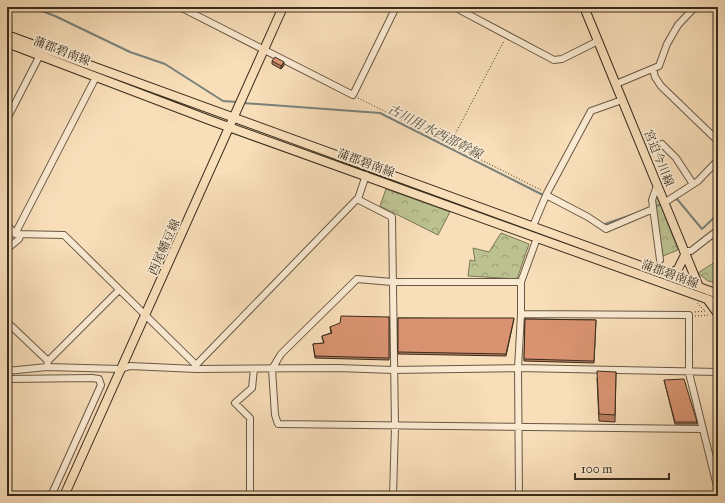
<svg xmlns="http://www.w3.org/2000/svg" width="725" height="503" font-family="'IM FELL Great Primer','Noto Serif JP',serif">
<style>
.forest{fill:url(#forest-crowns);stroke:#7a7656}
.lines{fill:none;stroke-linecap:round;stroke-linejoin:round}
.stream{stroke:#79817b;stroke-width:2}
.minor-casing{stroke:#695843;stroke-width:8}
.major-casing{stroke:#392c1c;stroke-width:10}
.path{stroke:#392c1c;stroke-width:1;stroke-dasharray:1 2;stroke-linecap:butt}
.minor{stroke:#faead2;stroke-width:6}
.major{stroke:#f8deb9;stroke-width:8}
.wall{fill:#bb7e61;stroke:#392c1c}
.shaded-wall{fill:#98674f;stroke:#392c1c}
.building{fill:#d99371;stroke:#392c1c}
.labels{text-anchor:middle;stroke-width:3.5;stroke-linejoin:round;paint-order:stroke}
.street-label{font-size:12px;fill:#392c1c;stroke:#faead2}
.water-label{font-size:13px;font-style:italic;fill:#544f44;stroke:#faead2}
</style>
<defs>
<pattern id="forest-crowns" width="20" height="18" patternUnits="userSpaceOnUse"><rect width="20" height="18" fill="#bcc190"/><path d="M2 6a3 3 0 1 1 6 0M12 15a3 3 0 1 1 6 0" fill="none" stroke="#9a9d75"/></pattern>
</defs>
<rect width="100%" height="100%" fill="#f8deb9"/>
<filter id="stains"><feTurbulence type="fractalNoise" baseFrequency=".005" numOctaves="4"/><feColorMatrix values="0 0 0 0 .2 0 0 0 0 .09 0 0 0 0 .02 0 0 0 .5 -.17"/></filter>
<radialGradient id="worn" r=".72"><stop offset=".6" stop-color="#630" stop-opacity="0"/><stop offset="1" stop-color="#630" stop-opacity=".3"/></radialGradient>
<path class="forest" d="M386,189l64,23 -12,23 -58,-29z
M657,196l21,54 -15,6 -10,-59z
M501,233l28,11 -12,35 -49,-3 2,-16 5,1 -2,-13 16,4z
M718,260v23l-10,-2 -10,-8z"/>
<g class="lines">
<path class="stream" d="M32,7l23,9 75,36 35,12 58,37 14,1
M242,103l138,10 165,83
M674,200l3,-1 25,30 16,-15
M653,207l9,-3
M602,225l38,-13"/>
<g class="minor-casing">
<path id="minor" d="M180,7l173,88 43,-88
M458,7l2,3 94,50 8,-1 36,-18
M653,69l2,8 6,9 57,55
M616,84l43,-18 8,-22 11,-19 17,-18
M7,119l33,-64
M662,144l14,14 17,26
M657,186l-5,14 8,60
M546,195l42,22 18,12 47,-20
M358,199l8,-24
M664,203l34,-22 20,-21
M7,225l8,9 49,1 132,130v3
M533,226l14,-33 44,-82 31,-11
M15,234l81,-157
M7,249l12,-10 2,-5
M683,251h8l27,-21
M521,282h-129l-35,-3 -76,75 -9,15 3,46 3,9 424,5
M521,314l168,1v58l29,117
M7,322l41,39
M196,365l161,-166 35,18 3,210 -2,69
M47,367l1,-6 71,-71
M7,371l40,-4 74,2 9,-3 66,3 142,-1 55,2 125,-2 200,4
M7,379l85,-1 7,1 2,6 -50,111
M250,496v-78l-15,-15 17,-15 2,-19
M519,496l-1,-128 3,-54v-32l16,-44"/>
</g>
<g class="major-casing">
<path id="major" d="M584,7l115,280
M7,35l711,259
M7,43l205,78 506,182
M669,275l9,-6 7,-14
M707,299l11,15
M64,496l219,-489"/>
</g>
<path class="path" d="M358,98l183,92
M450,144l54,-103
M697,303l8,8
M695,312l10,-1
M695,316l14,-1"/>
<use href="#minor" class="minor"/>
<use href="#major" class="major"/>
</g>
<path class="wall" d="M272,61l12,4 -3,4 -9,-5z
M389,317v43l-74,-2 -2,-14 11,-1 -2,-5v-2l9,-3 -1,-6z
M398,318l116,1 -8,37 -108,-2z
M525,319l71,1 -2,43 -70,-2z
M616,372l-1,50 -16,-1 -2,-43z
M664,380l33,42v2h-22z"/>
<path class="shaded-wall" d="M284,62v3l-3,4v-3z"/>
<path class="building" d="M275,57l9,5 -3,4 -9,-5z
M341,316l48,1v41l-74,-2 -2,-12 11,-1 -2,-7 10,-3 -2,-6 10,-4z
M398,318h116l-8,36 -108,-2z
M525,319l71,1 -2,41 -70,-2z
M597,371l19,1 -1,43 -16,-1z
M684,379l13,43h-22l-11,-42z"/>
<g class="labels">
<g class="street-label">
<text transform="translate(62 51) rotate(21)" y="4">蒲郡碧南線</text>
<text transform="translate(659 158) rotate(68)" y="4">宮迫今川線</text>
<text transform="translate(366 163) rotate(20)" y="4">蒲郡碧南線</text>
<text transform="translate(164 247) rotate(-66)" y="4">西尾幡豆線</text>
<text transform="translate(670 274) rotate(20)" y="4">蒲郡碧南線</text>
</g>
<g class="water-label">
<text transform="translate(435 131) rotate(27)" y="5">古川用水西部幹線</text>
</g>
</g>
<rect width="725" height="503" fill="none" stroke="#f8deb9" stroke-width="24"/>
<rect x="8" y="8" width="709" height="487" fill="none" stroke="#392c1c" stroke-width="2"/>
<rect x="12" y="12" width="701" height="479" fill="none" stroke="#392c1c"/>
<path d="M575 473v6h94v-6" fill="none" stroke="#392c1c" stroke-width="2"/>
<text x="581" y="473" font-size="12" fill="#392c1c" stroke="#faead2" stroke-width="3" paint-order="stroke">100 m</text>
<rect width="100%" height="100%" filter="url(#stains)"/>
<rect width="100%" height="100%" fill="url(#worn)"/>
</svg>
